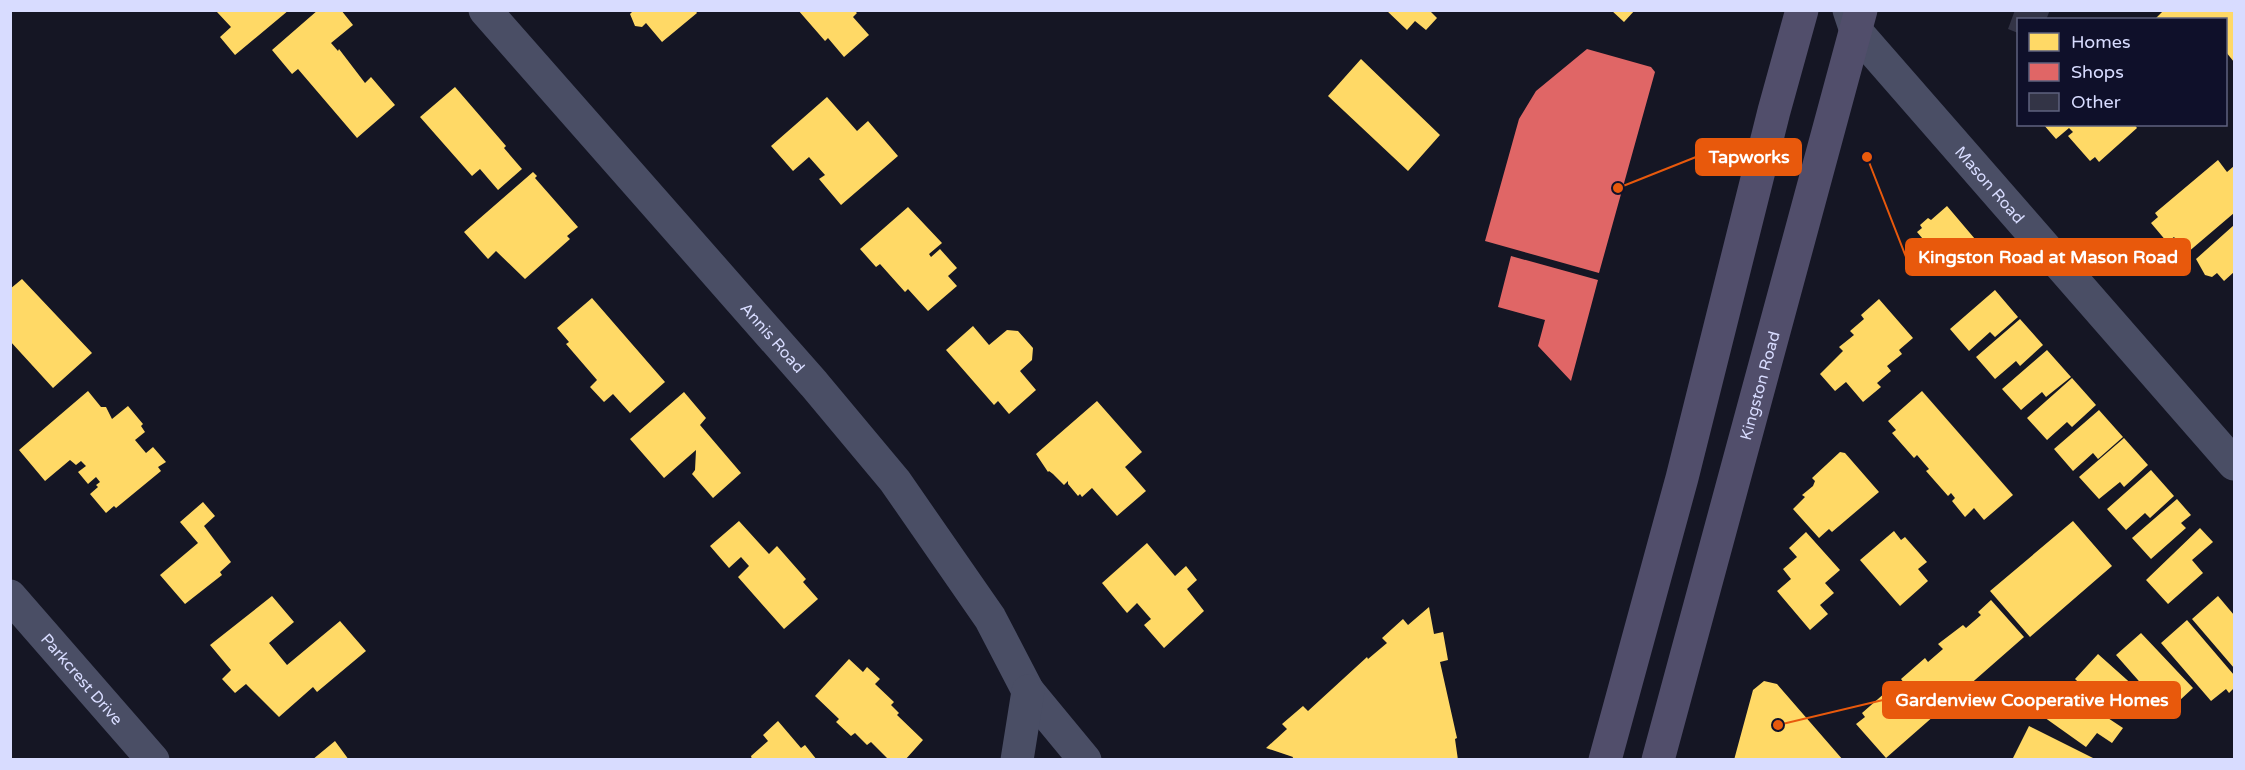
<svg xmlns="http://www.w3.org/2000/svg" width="2245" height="770" font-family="'Varela Round',sans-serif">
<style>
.homes{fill:#ffd966}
.shops{fill:#e06666}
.building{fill:#333446}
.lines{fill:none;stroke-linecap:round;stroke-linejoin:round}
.minor{stroke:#4a4e65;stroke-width:33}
.major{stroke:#514e6b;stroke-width:33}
.labels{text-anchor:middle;stroke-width:6;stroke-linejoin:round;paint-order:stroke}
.street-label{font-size:16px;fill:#d8dcff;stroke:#0f102a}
.leader{fill:none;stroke:#e8590c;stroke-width:2}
.callout-dot{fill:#e8590c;stroke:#0f102a;stroke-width:2}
.callout{fill:#e8590c;stroke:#e8590c;stroke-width:2}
.callout-label{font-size:18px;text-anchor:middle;font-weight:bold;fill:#fff}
</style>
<rect width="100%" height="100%" fill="#151624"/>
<path class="homes" d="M219,10h70l-54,45 -15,-18 11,-10 -14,-15z
M318,10h23l12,15 -22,18 7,8 1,-2 26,34 6,-6 24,28 -38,33 -59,-69 -6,5 -20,-24z
M634,10h61l2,3 -35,29 -16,-19 -4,4 -7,-1 -5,-12z
M798,10h56l3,3 -4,4 16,18 -25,22 -16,-19 -3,3z
M1386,10h43l8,8 -11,12 -11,-9 -8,9z
M1611,10h24l-11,12z
M2164,10h70v52l-8,-10v-32h-72z
M1361,59l79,76 -32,36 -80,-75z
M455,87l51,59 -2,2 18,21 -24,21 -18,-21 -8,7 -52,-59z
M827,97l30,34 11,-10 30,35 -57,49 -22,-26 6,-4 -16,-18 -16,14 -22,-25z
M2043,124h91l3,4 -38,34 -4,-5 -5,4 -22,-25 5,-4 -4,-4 -13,11z
M2218,160l9,12 7,-6v47l-47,40 -13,-16 -7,5 -16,-19 7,-6 -3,-4z
M533,172l4,4 -2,2 43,49 -11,9 3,3 -45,40 -29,-28 -8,8 -24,-27z
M1947,206l28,33 -31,25 -27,-32 5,-4 -2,-3 8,-7 3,2z
M908,207l34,36 -13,11 2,3 9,-8 17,19 -9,8 9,10 -29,25 -20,-22 -3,3 -25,-28 -4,3 -16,-18z
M2234,225v47l-10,9 -7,-8 -5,4 -7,-2 -9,-16z
M22,279l70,74 -39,35 -43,-47v-52z
M1995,290l23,27 -23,20 -5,-5 -21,19 -19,-22z
M592,298l73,84 -35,31 -17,-19 -9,8 -14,-15 7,-7 -31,-36 3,-2 -12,-14z
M1879,299l34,39 -14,12 3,4 -15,12 4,5 -14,12 4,4 -18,15 -17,-20 -11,9 -15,-17 23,-23 -4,-4 15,-12 -4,-4 14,-12 -3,-4z
M2020,319l23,26 -23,21 -4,-5 -21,18 -19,-22z
M973,326l16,19 18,-15 11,1 15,17 -1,12 -12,11 16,19 -27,24 -11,-13 -4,4 -48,-55z
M2047,350l24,27 -25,20 -4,-5 -21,18 -19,-21z
M2072,378l24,27 -24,22 -5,-5 -20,18 -20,-22z
M88,391l13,16h5l6,12 16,-13 15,18 -2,2 4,6 -10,8 11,13 7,-6 13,15 -8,5 3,4 -45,37 -2,-2 -8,7 -16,-19 8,-7 -2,-2 4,-3 -4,-5 -8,7 -10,-12 8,-6 -5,-5 -5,4 -6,-5 -25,21 -26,-31z
M1922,391l91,104 -29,25 -10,-12 -9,9 -13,-16 3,-3 -4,-5 -3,3 -22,-25 3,-2 -12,-14 -3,3 -22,-25 4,-3 -8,-9z
M684,392l22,26 -6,7 41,48 -28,25 -21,-24 3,-4 1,-20 -32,28 -34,-39z
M1097,401l45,51 -17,15 21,24 -29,25 -25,-28 -10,9 -2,-3 -2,2 -10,-12v-3l-4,4 -11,-11 -4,-3 -1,1 -12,-18z
M2099,410l24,27 -25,22 -5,-6 -20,18 -19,-22z
M2124,438l24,27 -24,22 -4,-5 -21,17 -20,-22z
M1840,452l5,1 34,39 -47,40 -3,-3 -10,9 -26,-29 12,-12 -3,-2 11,-9 2,-5 -3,-3z
M2151,470l23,26 -24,22 -5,-5 -19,17 -19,-21z
M2177,499l14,16 -10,8 5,5 -35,31 -19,-21z
M203,502l12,14 -11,10 27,36 -11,10 2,3 -37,29 -25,-29 38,-32 -18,-21z
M739,521l30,33 8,-8 29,33 -3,3 15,17 -34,30 -46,-52 11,-11 -8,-9 -12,11 -19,-22z
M2073,521l39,45 -82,71 -40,-46z
M2200,528l13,14 -21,18 11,13 -35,31 -22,-24z
M1894,531l7,9 4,-3 22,25 -9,7 10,12 -28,25 -40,-46z
M1806,532l34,38 -15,13 9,10 -14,12 8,9 -18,16 -33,-39 14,-12 -8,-10 14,-12 -8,-9z
M1147,543l28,33 11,-10 11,14 -10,9 17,22 -40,37 -20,-23 7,-6 -14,-16 -10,10 -25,-30z
M272,596l22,26 -25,21 18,22 53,-44 26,30 -49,41 -4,-5 -34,30 -33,-33 -11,9 -13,-14 9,-9 -21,-25z
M2218,596l16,19v53l-42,-49z
M1991,600l33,37 -138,121 -30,-34 9,-7 -3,-4 24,-21 3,4 15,-13 -3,-4 24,-21 3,4 15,-13 -5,-5 25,-19 3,3 15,-13 -3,-3z
M1429,607l5,27 9,-2 5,28 -8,2 17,76 -2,1 3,21h-166l1,-3 -27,-9 21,-19 -5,-5 21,-18 5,5 59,-54 1,2 19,-16 -5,-5 21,-19 5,6z
M2187,620l47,55v13l-5,5 -3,-4 -15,12 -50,-58z
M2141,633l52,55 -14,13 -14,-16 -13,11 -36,-41z
M2098,654l56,50 -13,14 -15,-14 -11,13 -40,-38z
M849,659l14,13 4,-5 13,12 -5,5 19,18 -3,3 8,8 -2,2 26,25 -18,20h-16l-18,-18 -4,3 -12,-12 -4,3 -15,-14 3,-3 -24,-23z
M1764,681l13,3 66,76h-109l19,-70z
M2061,687l62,41 -11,15 -15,-10 -11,14 -45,-32z
M778,721l23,27 4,-3 12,15h-65l-1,-4 17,-15 -5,-6z
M2029,726l68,34 -84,-2z
M335,741l14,19h-37z"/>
<path class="shops" d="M1587,49l64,18 4,5 -56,201 -114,-32 34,-122 17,-28z
M1511,256l87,24 -27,101 -33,-35 7,-26 -47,-13z"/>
<path class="building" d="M2015,10h35l-4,10h-28v13l-10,-4z"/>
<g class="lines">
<g class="minor">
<path id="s1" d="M485,10l329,374 81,97 95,137 38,73 57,69"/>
<path id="s2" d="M1849,10l7,21 378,433"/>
<path id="s3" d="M10,596l143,164"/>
<path d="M1017,760l11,-69"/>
</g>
<g class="major">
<path d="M1605,760l77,-282 92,-367 28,-101"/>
<path id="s4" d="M1658,760l203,-750"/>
</g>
</g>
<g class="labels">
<g class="street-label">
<text dy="6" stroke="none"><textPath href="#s2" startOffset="226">Mason Road</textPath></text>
<text dy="6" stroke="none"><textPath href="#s1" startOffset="436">Annis Road</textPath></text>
<text dy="6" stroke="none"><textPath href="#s4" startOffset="388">Kingston Road</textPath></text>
<text dy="6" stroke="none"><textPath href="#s3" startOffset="110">Parkcrest Drive</textPath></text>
</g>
</g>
<path class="leader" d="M1618 188L1696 157M1867 157L1906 257M1778 725L1883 700"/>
<g class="callout-dot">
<circle cx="1618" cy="188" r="6"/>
<circle cx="1867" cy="157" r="6"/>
<circle cx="1778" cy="725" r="6"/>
</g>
<g class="callout">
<rect x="1696" y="139" width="105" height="36" rx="6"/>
<rect x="1906" y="239" width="284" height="36" rx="6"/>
<rect x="1883" y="682" width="297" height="36" rx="6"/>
</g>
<g class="callout-label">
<text x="1749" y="163">Tapworks</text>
<text x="2048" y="263">Kingston Road at Mason Road</text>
<text x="2032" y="706">Gardenview Cooperative Homes</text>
</g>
<rect width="2245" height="770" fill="none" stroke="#d8dcff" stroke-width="24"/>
<rect x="2017" y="18" width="210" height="108" fill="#0f102a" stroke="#5f627f" stroke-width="1.5"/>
<rect x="2029" y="33" width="30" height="18" fill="#ffd966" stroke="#5f627f" stroke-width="1.5"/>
<text x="2071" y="48" font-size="18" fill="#d8dcff">Homes</text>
<rect x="2029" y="63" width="30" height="18" fill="#e06666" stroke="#5f627f" stroke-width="1.5"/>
<text x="2071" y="78" font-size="18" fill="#d8dcff">Shops</text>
<rect x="2029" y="93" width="30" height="18" fill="#333446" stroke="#5f627f" stroke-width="1.5"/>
<text x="2071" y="108" font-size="18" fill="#d8dcff">Other</text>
</svg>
